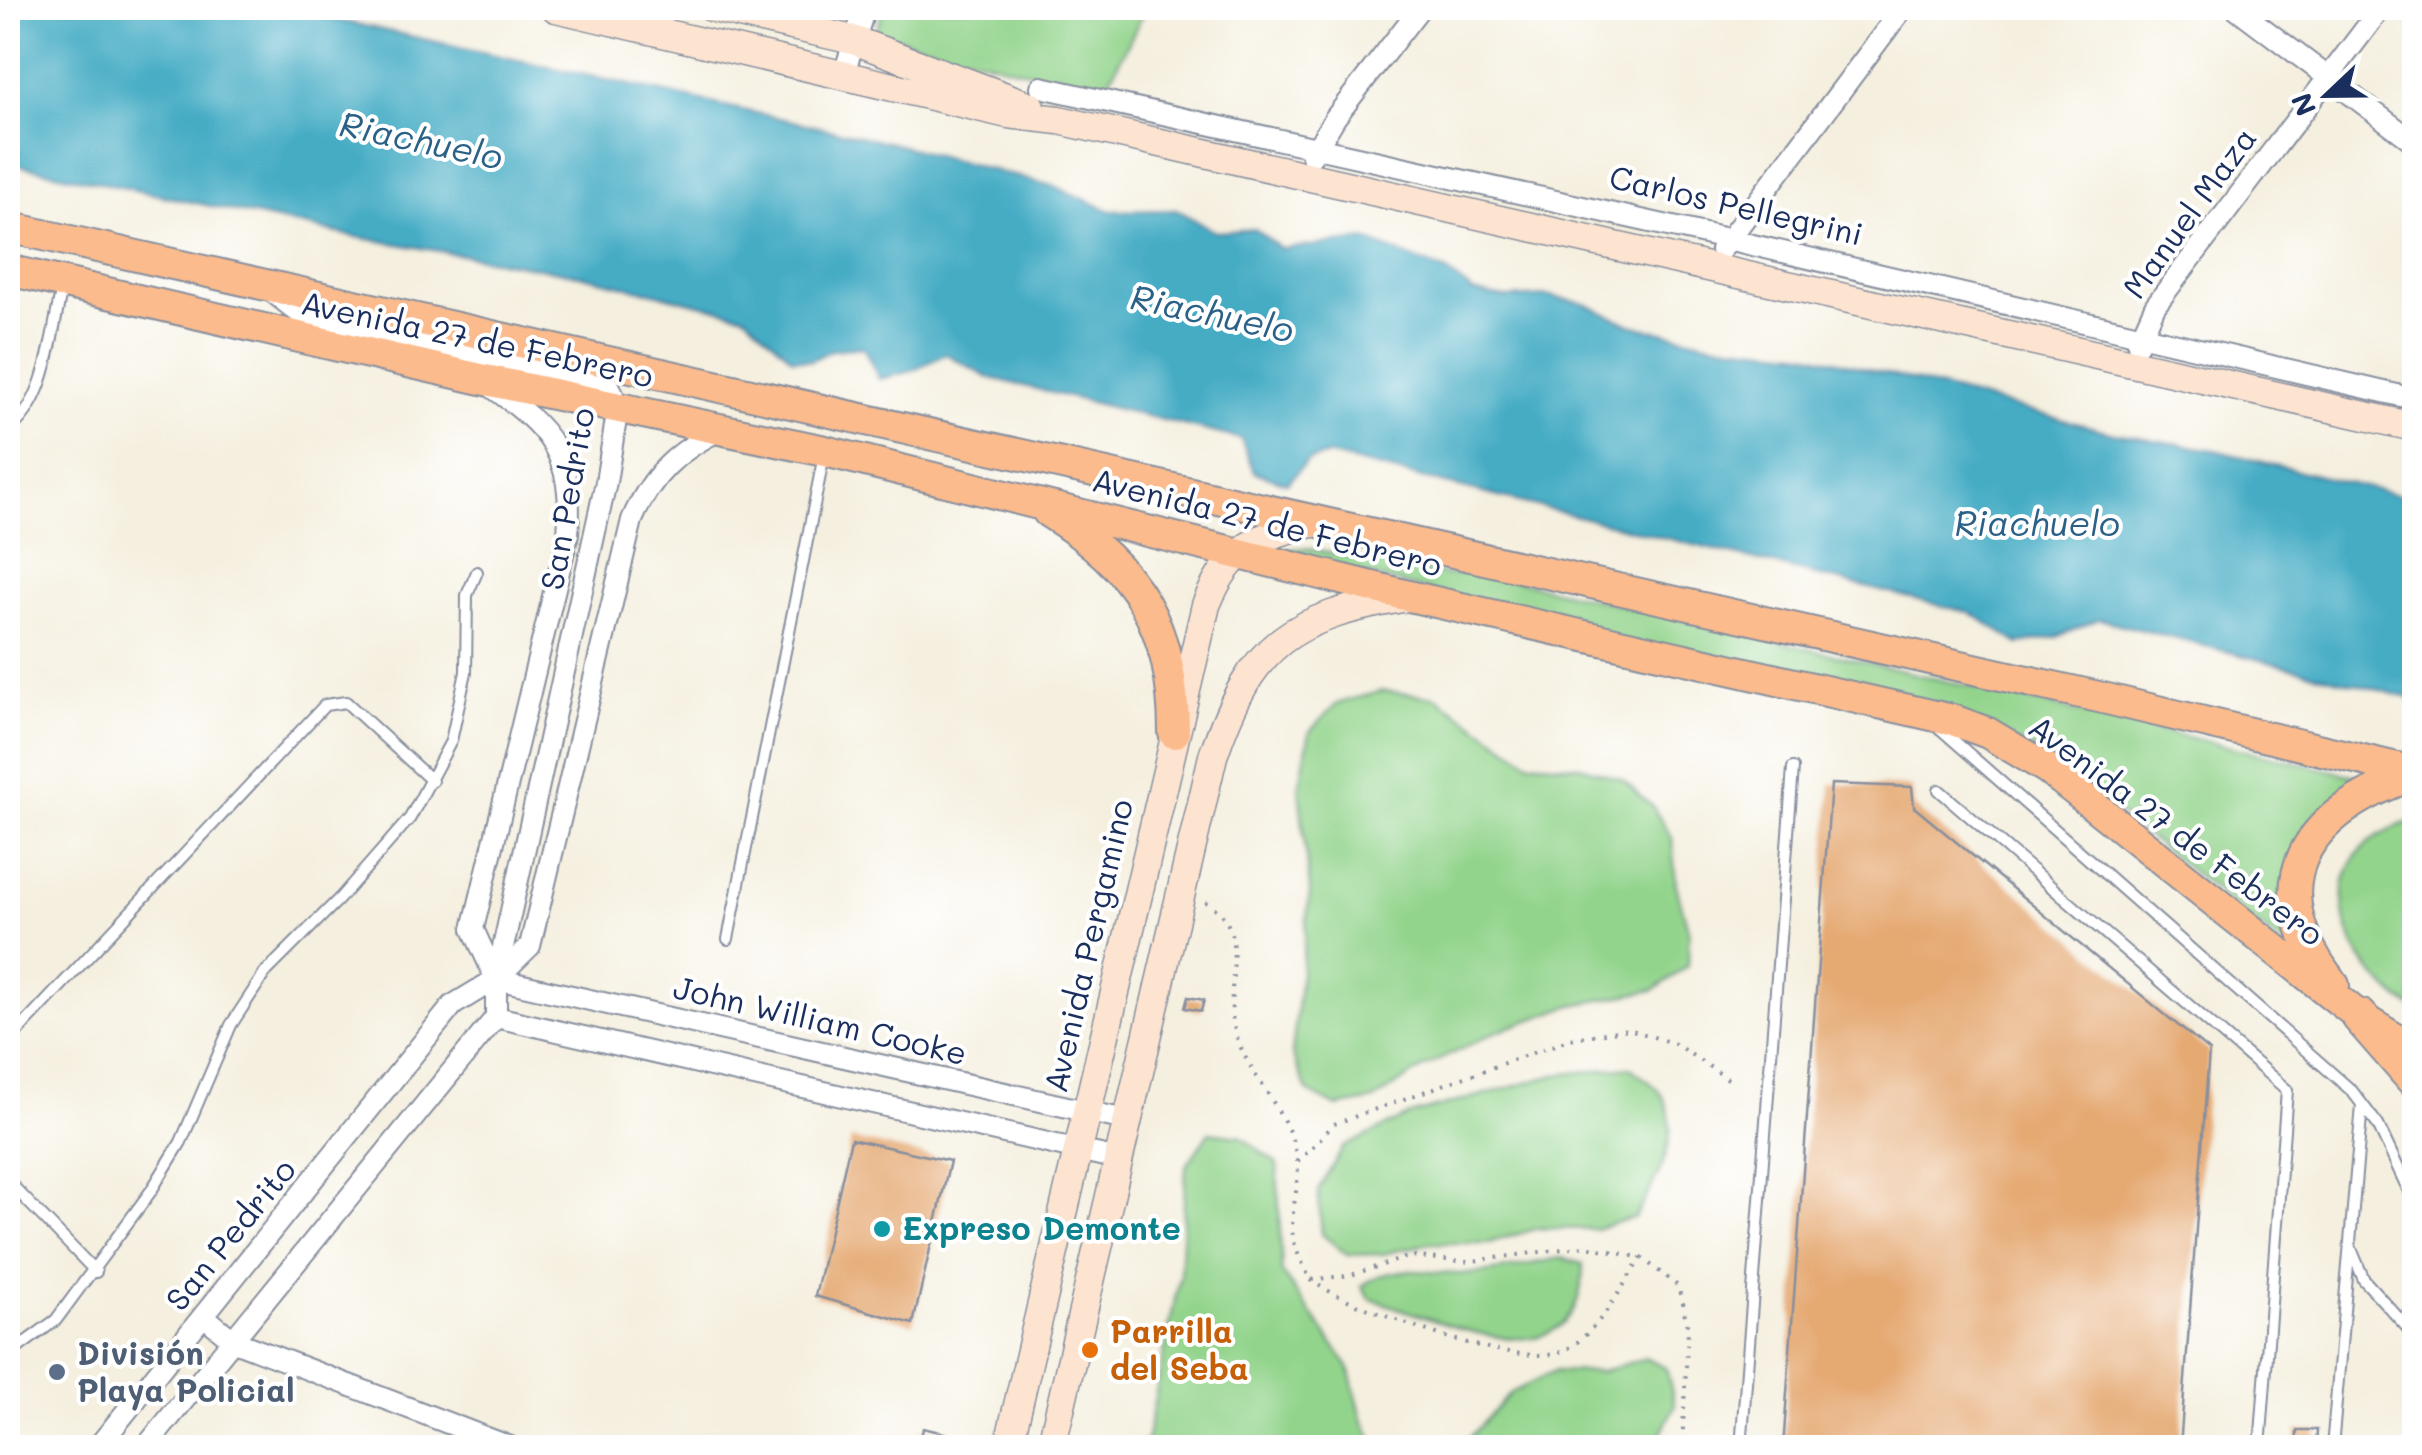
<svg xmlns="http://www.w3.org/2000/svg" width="2422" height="1455" font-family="Mali,sans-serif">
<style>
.green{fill:#93d48c;stroke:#578275;stroke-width:2.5}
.water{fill:#44acc4;stroke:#306e91;stroke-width:2.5}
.building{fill:#e5a972}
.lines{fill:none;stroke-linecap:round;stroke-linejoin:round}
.lane-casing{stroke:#888f9e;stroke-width:14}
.street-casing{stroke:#888f9e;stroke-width:24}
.secondary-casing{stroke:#888f9e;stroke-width:31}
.primary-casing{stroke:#888f9e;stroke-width:34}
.highway-casing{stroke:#888f9e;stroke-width:39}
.path{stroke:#888f9e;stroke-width:4;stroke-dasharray:2.5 8;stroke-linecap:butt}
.lane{stroke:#fff;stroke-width:10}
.street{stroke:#fff;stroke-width:20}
.secondary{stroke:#fde4d1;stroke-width:28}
.primary{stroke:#fbbb8d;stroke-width:30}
.highway{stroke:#fbbb8d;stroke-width:35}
.culture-dot{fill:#0f9aa8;stroke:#fff;stroke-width:4}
.food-dot{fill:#e8710a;stroke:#fff;stroke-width:4}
.service-dot{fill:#5c6f8a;stroke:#fff;stroke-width:4}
.labels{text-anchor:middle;stroke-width:8;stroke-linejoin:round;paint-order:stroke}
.street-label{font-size:32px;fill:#1b2f5e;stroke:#fff}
.culture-label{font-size:32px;font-weight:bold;fill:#0d838f;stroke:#fff;text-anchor:start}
.food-label{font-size:32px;font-weight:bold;fill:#c56008;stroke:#fff;text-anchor:start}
.service-label{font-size:32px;font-weight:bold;fill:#4e5e75;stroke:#fff;text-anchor:start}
.water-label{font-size:35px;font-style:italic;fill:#2b6187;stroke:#fff}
</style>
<rect width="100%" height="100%" fill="#fff"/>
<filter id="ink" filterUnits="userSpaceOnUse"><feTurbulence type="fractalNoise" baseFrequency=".01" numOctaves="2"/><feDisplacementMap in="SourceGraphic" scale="20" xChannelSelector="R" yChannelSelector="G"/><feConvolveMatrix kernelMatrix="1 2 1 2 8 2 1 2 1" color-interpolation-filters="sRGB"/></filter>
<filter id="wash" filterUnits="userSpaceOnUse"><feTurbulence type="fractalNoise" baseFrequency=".0048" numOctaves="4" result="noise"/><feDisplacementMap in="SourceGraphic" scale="40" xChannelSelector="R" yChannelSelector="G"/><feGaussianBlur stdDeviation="2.25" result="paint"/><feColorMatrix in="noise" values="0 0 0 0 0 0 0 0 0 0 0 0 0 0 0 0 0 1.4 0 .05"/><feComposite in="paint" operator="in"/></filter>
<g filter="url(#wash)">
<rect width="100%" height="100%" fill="#f4efde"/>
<path class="green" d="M884,8h262l-42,83 -229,-58z
M1305,548l143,27 30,-3 898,209 -76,65 10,121 -270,-217 -764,-199z
M1383,691l53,6 93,65 51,4 42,13 30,27 20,32 4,47 13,48 -1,33 -34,24 -81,15 -75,26 -75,37 -49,32 -37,7 -30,-16 -15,-37 18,-163 -11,-103 11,-57 27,-28z
M2414,821v187c-79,-45 -109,-159 0,-187z
M1629,1067c9,7 24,16 31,25 27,41 -5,89 -25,125l-39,12 -57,-1 -51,15h-58l-47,11 -36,1 -25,-21 -4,-44 26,-43 66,-32 145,-40z
M1209,1132l31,4 37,28 5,109 67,94 13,51 15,29h-232l35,-172 6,-108z
M1561,1258l22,6c-2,130 -144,54 -213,35l-8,-13c34,-25 67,-11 106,-12 30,-1 63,-11 93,-16z
M1645,1358l21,10 9,37 -21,42h-193l50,-54 45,-22 45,1z"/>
<path class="water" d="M8,8h276l607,135 165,44 55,24 67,-1 38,22 39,-3 26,20 85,-9 81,32 26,20 32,6 41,-2 37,7 48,22 81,18 95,10 307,80 100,17 200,49v200l-315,-80 -42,18 -38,7 -48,-31 -643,-158 -21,6 -20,22 -33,-11 -13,-33 -254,-62 -41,-23 -34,17 -33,8 -16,-32 -31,3 -22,11 -18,-3 -47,-43 -170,-41 -219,-37 -348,-74z"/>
<g id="blocks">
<path class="building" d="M1831,784l81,3 2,20 295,244 -29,397h-397z
M1188,997l16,3 -3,11 -16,-3z
M851,1139l99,22 -37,163 -98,-28z
M923,1428l46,11 -2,9h-48z
M2297,1430h20l-1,18h-20z"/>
</g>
</g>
<g filter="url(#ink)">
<use href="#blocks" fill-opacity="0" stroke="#888f9e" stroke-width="2.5"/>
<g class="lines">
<g class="lane-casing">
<path id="lane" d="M8,430c40,-28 43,-97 54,-142
M1935,724l417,367 26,34 36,77
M1939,790l348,300 -27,358
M728,939l96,-484
M8,1042l317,-337 21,-3 86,79
M8,1181l88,91
M2352,1251l12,29 50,55
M8,1355l48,-35 95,-129 30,-49 50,-117 34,-52 75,-75 70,-80 41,-77 15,-69 1,-77 10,-23
M1741,1448l52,-680
M2332,1448l30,-343"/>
</g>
<g class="street-casing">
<path id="street" d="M2236,8l178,134
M844,73l21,-65
M1041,87l686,152 687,160
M1312,156l23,-38 85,-110
M1721,250l182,-242
M2138,344l17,-38 226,-298
M489,385c62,44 85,70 79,149l-95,395 23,50
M496,979l634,142
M496,1017l626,143
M205,1317l29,24 279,107
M97,1448l356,-443 43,-26 34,-33 102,-426c19,-45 46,-70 90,-91
M145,1448l351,-431v-38l110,-497 12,-75 -9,-22 -307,-70 -32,-25"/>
</g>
<g class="secondary-casing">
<path id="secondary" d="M556,8l452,106 51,6 1355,307
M713,8l140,32 177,66
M1008,1448l198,-843c25,-60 52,-69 111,-83
M1051,1448l162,-692c39,-115 78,-139 195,-159"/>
</g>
<g class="primary-casing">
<path id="primary" d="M8,227l2095,471 311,74
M8,270l473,109 344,72 584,145 544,124 35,13 60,36 312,248 54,33
M1048,512c90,55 126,116 126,221
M2334,985c-80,-102 -28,-174 80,-210"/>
</g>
<g class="highway-casing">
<path id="highway" d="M2360,1017l54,62"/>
</g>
<path class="path" d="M2404,310l10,-18
M1205,902c46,23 21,77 28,119 8,52 57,86 64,139 4,25 -8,52 -4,77 2,14 12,30 17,43l41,-5 60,-19 54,6 121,-16 56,12 36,28 10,42 -6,120
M1298,1162l36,-38 240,-86 55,-9 46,15 56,37
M1310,1280c39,27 211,92 253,71 34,-16 58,-63 78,-93"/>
<use href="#lane" class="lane"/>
<use href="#street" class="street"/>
<use href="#secondary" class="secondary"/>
<use href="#primary" class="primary"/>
<use href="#highway" class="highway"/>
</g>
</g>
<circle class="culture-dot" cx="882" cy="1229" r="10"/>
<circle class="food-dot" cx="1090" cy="1350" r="10"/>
<circle class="service-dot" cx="57" cy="1372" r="10"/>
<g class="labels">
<g class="street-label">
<text transform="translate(1736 206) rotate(13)" y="11">Carlos Pellegrini</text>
<text transform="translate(2190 213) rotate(-54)" y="11">Manuel Maza</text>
<text transform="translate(477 340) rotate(12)" y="11">Avenida 27 de Febrero</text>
<text transform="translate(568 499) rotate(-80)" y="11">San Pedrito</text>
<text transform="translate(1267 523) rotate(14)" y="11">Avenida 27 de Febrero</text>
<text transform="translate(2176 831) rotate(37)" y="11">Avenida 27 de Febrero</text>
<text transform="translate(1089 946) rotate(-77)" y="11">Avenida Pergamino</text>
<text transform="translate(820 1021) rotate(13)" y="11">John William Cooke</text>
<text transform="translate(231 1235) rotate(-51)" y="11">San Pedrito</text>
</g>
<g class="culture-label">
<text x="902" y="1240">Expreso Demonte</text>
</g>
<g class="food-label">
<text x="1110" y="1343">Parrilla<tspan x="1110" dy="37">del Seba</tspan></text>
</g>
<g class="service-label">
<text x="77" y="1365">División<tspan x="77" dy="37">Playa Policial</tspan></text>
</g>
<g class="water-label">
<text transform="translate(421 141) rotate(12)" y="12">Riachuelo</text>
<text transform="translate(1212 314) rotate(12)" y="12">Riachuelo</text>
<text x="2037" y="536">Riachuelo</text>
</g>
</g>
<rect width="2422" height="1455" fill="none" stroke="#fff" stroke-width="40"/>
<g transform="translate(2327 95) rotate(248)" stroke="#ffffff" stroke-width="8" paint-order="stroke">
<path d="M0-8L18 38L0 25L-18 38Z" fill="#1b2f5e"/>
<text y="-15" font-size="28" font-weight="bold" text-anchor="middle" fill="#1b2f5e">N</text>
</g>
</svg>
